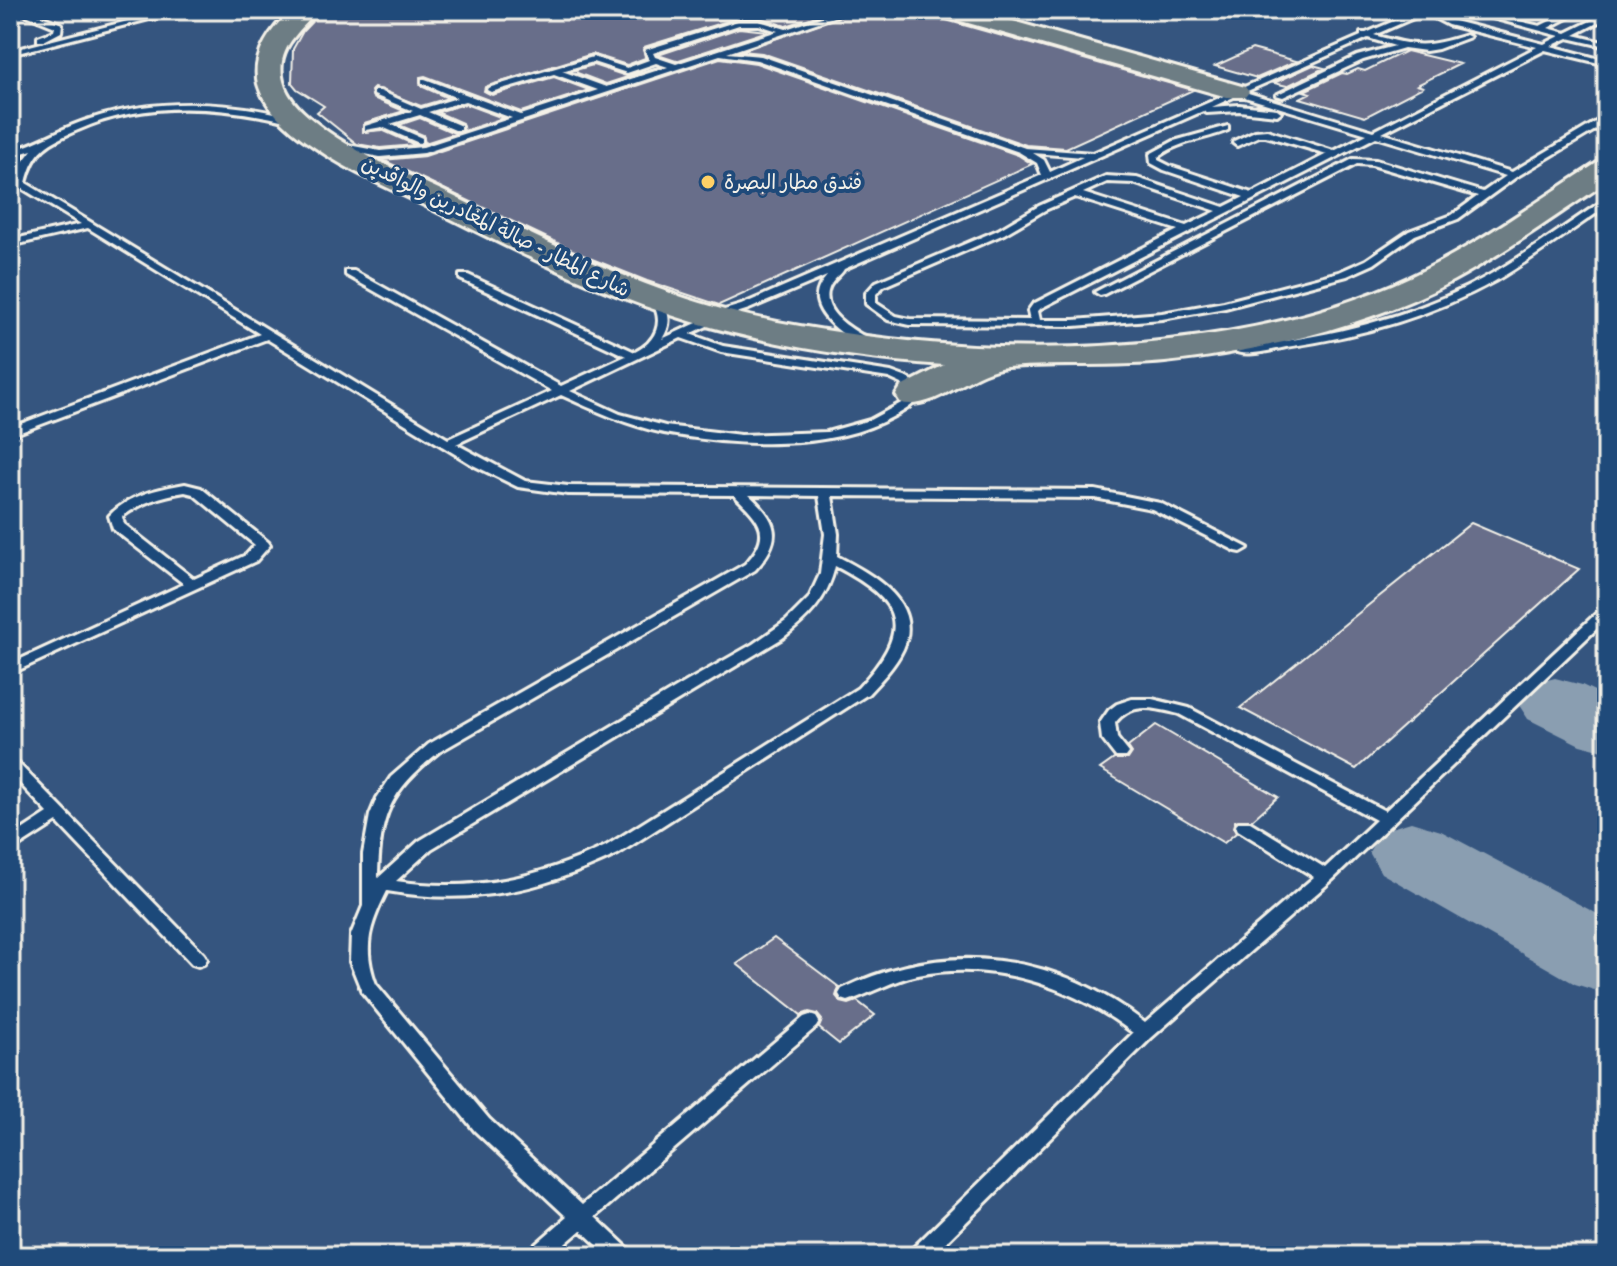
<svg xmlns="http://www.w3.org/2000/svg" width="1617" height="1266" font-family="Dekko,'Playpen Sans Arabic',sans-serif">
<style>
.built{fill:#35557f}
.lines{fill:none;stroke-linecap:round;stroke-linejoin:round}
.taxiway{fill:#8a9eb1;fill-rule:evenodd}
.building{fill:#676e8a;stroke:#f4f1e8;stroke-width:2}
.lane-casing{stroke:#f4f1e8;stroke-width:6}
.highway-casing{stroke:#f4f1e8;stroke-width:6}
.lane{fill:#1f4a7a;fill-rule:evenodd}
.highway{fill:#6d7d84;fill-rule:evenodd}
.poi-dot{fill:#ffd166;stroke:#1f4a7a;stroke-width:3}
.labels{text-anchor:middle;stroke-width:8;stroke-linejoin:round;paint-order:stroke}
.far-poi-label{font-size:20px;fill:#f4f1e8;stroke:#1f4a7a;text-anchor:start}
.far-street-label{font-size:20px;fill:#f4f1e8;stroke:#1f4a7a}
</style>
<rect width="100%" height="100%" fill="#1f4a7a"/>
<filter id="ink" filterUnits="userSpaceOnUse"><feTurbulence type="fractalNoise" baseFrequency=".0125" numOctaves="2"/><feDisplacementMap in="SourceGraphic" scale="16" xChannelSelector="R" yChannelSelector="G"/><feConvolveMatrix kernelMatrix="1 2 1 2 8 2 1 2 1" color-interpolation-filters="sRGB"/></filter>
<g filter="url(#ink)">
<path class="built" d="M10,10h1597v1246h-1597z"/>
<g class="lines">
<path class="taxiway" d="M1555,678l27,7 25,12v55l-27,-7 -52,-26 -11,-17 11,-17z
M1411,822l30,9 166,88v75l-32,-10 -194,-111 -12,-21 12,-21z"/>
</g>
<path class="building" d="M323,10h511l-48,16 -26,-8h-23l-93,29 1,11 -18,7 -35,-11 -107,33 -1,4 8,4 62,-18 35,13 -68,22 -96,-36 -5,1 1,9 27,12 -27,8 -47,-18 -3,3 2,7 31,13 -40,12 -1,9 19,-2 33,15 -35,3 -23,-4 -40,-32 7,-6 -27,-17 -5,-6 1,-34 10,-18z
M857,10h73l9,8 254,72 -127,58 -40,-3 -264,-92 -21,-2z
M739,28l29,3 -92,30 -18,-6z
M1252,49l44,12 -39,17 -42,-12z
M1406,51l54,13 -43,21 6,2 -58,30 -65,-19 10,-5 -6,-2 38,-18 5,1 11,-5 7,2z
M720,58l36,5 262,92 14,9 -313,141 -72,-24 -60,-24 -204,-97 42,-4z
M593,65l33,11 32,-9 -52,17 -34,-13z
M1313,65l11,3 -37,18 -13,-3z
M465,104l38,14 -39,13 -2,-8 -25,-11z
M420,118l34,15h2l-31,10 -2,-8 -24,-10z
M1471,523l108,46 -223,200 -116,-61z
M1156,725l122,72 -26,23 -17,1 -2,6 3,6 -12,10 -124,-74 14,-10h14l4,-6 -4,-6z
M774,938l65,49 -3,9 5,6 8,2 8,-3 18,14 -36,29 -20,-16 3,-8 -5,-6 -8,-2 -8,3 -64,-51z"/>
<g class="lines">
<g class="lane-casing">
<path id="lane" d="M14,10h11l37,14 -1,8 -17,9h-6v-4l16,-6 1,-4z
M171,10h13l-174,45v-4z
M843,10h11l-127,43 34,3 264,92 68,5 268,-117v-3h5l54,-23h10l24,11 90,23 16,-8 -71,-19 4,-2 47,11 32,-16h10l-34,18 18,5 41,-20v5l-33,17 33,8v4l-39,-9 -17,8 56,15v4l-62,-15 -163,83 130,39 92,-55 3,-1v7l-91,54 -58,42 -43,16 -41,29 -27,12 -122,32 -63,11 -88,7 -164,-1 -22,-5 -22,-16v-11l10,-11 122,-52 41,-24 67,-30 31,2 87,29 20,-10 -80,-27 -13,-7 -1,-9 24,-13 54,-15v4c-23,10 -50,11 -70,27v3l12,6 82,27 75,-39 -61,-18h-7l-22,10 -4,-3 1,-2 21,-10 12,-1 67,21 33,-17 -129,-39 -26,12 27,-2 38,4 4,3 -4,3 -38,-4 -32,2 -4,-2 -359,158c-3,6 -12,11 -15,19 -9,24 22,41 40,51v4c-19,1 -49,-24 -52,-43 -1,-10 4,-17 10,-24l-78,33 -28,9 -1,2 -30,14 33,12 168,26 19,7 10,16c-8,12 -16,16 -28,22 -64,35 -158,29 -228,16 -37,-8 -70,-23 -103,-38l-105,49 69,37 43,5 527,4 65,13 88,45 -7,4 -5,-1 -84,-42 -57,-11 -263,-2 6,38 -1,22c34,18 87,46 66,93 -8,17 -22,31 -35,45l-250,160c-77,37 -146,52 -231,37 -17,34 -25,56 -11,93l113,135 93,86 222,-188 6,-2 6,2 3,5 -3,5 -221,190 35,33 3,6h-24l-28,-26 -30,26h-25l3,-6 38,-33 -92,-86 -113,-139 -12,-30 1,-27 12,-29v-52l7,-39 7,-17 14,-21 38,-33 316,-180c29,-31 15,-44 -11,-69l-166,-1 -50,-7 -45,-22 -206,-126 -257,97v-8l250,-94 -172,-106 -78,18v-6l71,-16 -71,-43v-7l8,4 4,-15 10,-13 -22,7v-6c28,-7 52,-24 80,-32 69,-22 138,-18 207,-1v4l-3,1c-70,-17 -148,-24 -216,7 -30,13 -44,19 -52,53l422,256 104,-48 -206,-116v-4h8l207,115 65,-30 -166,-77v-4h8l167,77c20,-10 31,-30 16,-51l1,-2h8c10,14 12,25 2,40l48,-22 1,-3 30,-9 301,-130 -5,-12 -18,-11 -262,-92 -37,-5 -296,98 -44,4 -40,-8 -1,-2 4,-3 37,7 43,-4 89,-29 -47,-17 -37,11 33,14v4h-6l-35,-15 -30,9 32,14v4l-3,1 -37,-16 -17,3v-4l48,-15 -39,-16v-4h6l41,18 36,-11 -35,-15v-4h3l96,36 77,-25 -44,-16 -63,18 -4,-2 1,-2 105,-31 34,11 22,-8 -4,-10 93,-29h21l27,8zM1425,13l23,12 89,22 -163,84 -129,-39 123,-54 27,8 -38,10 -81,39 7,2 80,-37 41,-12 22,3 12,-2 32,-12 -4,-2c-41,13 -50,12 -92,0zM739,25h20l19,6 -102,33 -21,-7 -2,-4zM593,62l34,11 29,-10 12,4 -62,20 -44,-16zM1376,137l130,39 -23,16 -107,-32 -23,-1 -258,133 5,3 4,-1 253,-130 15,1 106,31 -26,19 -43,16 -43,29 -27,12 -115,30 -62,11 -88,7h-34l-2,-9 3,-3zM1033,153l50,4 -33,15 -6,-12zM1107,182l26,1 84,28 -31,15 -103,-33zM1075,197l103,33 -145,74 -5,7 2,9 -120,-1 -14,-3 -20,-13v-9l8,-8 120,-52 41,-24zM681,338l40,14 168,26 13,6 6,11 -3,6 -35,19 -43,12 -86,3 -76,-9 -45,-12 -50,-23zM749,495l70,1 6,38 -5,40 -11,24 -23,23 -33,23 -67,38 -267,159 -41,37c2,-64 11,-86 61,-126l316,-182c28,-31 24,-48 -6,-75zM835,566c70,36 77,64 23,122l-252,158c-67,32 -135,47 -210,35l35,-32 350,-210c26,-19 47,-40 54,-73z
M1601,202h6v4c-37,25 -73,52 -112,75 -63,35 -138,56 -209,66 -15,3 -42,11 -53,3l5,-3c78,-8 158,-25 229,-60 47,-23 90,-56 134,-85z
M185,484l16,4 67,54 2,3 -14,16 -246,113v-10l174,-80 -71,-55 -4,-13c20,-21 48,-27 76,-32zM185,492l8,2 62,51 -9,10 -52,24 -70,-55 -2,-7c19,-15 39,-21 63,-25z
M1607,607v12l-275,261 -181,158 -219,218h-24l3,-6 222,-217c-60,-47 -139,-73 -215,-58 -25,5 -46,18 -70,26l-6,-2 -3,-5 3,-5c102,-50 213,-37 303,34l169,-146 -76,-47 -2,-4 2,-4h12l75,46 51,-48 -197,-106c-24,-6 -47,-13 -64,9l2,15 12,15 -3,4h-10l-14,-18 -2,-16 9,-13 8,-6 15,-5h20l37,9 196,103 217,-203z
M10,759l5,1 189,194 3,5 -3,5 -6,2 -6,-2 -135,-142 -47,30v-14l38,-25 -38,-40z"/>
</g>
<g class="highway-casing">
<path id="highway" d="M292,10h26c-18,22 -43,38 -35,71 4,17 18,30 32,41 37,30 83,48 126,68 77,38 153,77 235,105 40,14 82,24 124,31 121,21 247,29 369,14 82,-9 166,-28 241,-63 66,-31 126,-75 187,-114l10,-3v22c-57,37 -113,79 -174,109 -83,39 -178,61 -268,71 -53,5 -106,1 -158,5 -36,3 -71,44 -106,36l-5,-8 5,-8 43,-22c-84,-6 -170,-19 -251,-43 -93,-28 -180,-72 -267,-116 -38,-19 -78,-35 -113,-60 -21,-14 -48,-36 -55,-62 -7,-29 14,-57 34,-74z
M936,10h38l271,77 4,5 -4,5h-18l-287,-82z"/>
</g>
<use href="#lane" class="lane"/>
<use href="#highway" class="highway"/>
</g>
</g>
<circle class="poi-dot" cx="708" cy="182" r="8"/>
<g class="labels">
<g class="far-poi-label">
<text x="724" y="189">فندق مطار البصرة</text>
</g>
<g class="far-street-label">
<text transform="translate(496 226) rotate(26)" y="7">شارع المطار - صالة المغادرين والوافدين</text>
</g>
</g>
<rect width="1617" height="1266" fill="none" stroke="#1f4a7a" stroke-width="40"/>
<rect x="20" y="20" width="1577" height="1226" fill="none" stroke="#f4f1e8" stroke-width="3" filter="url(#ink)"/>
</svg>
